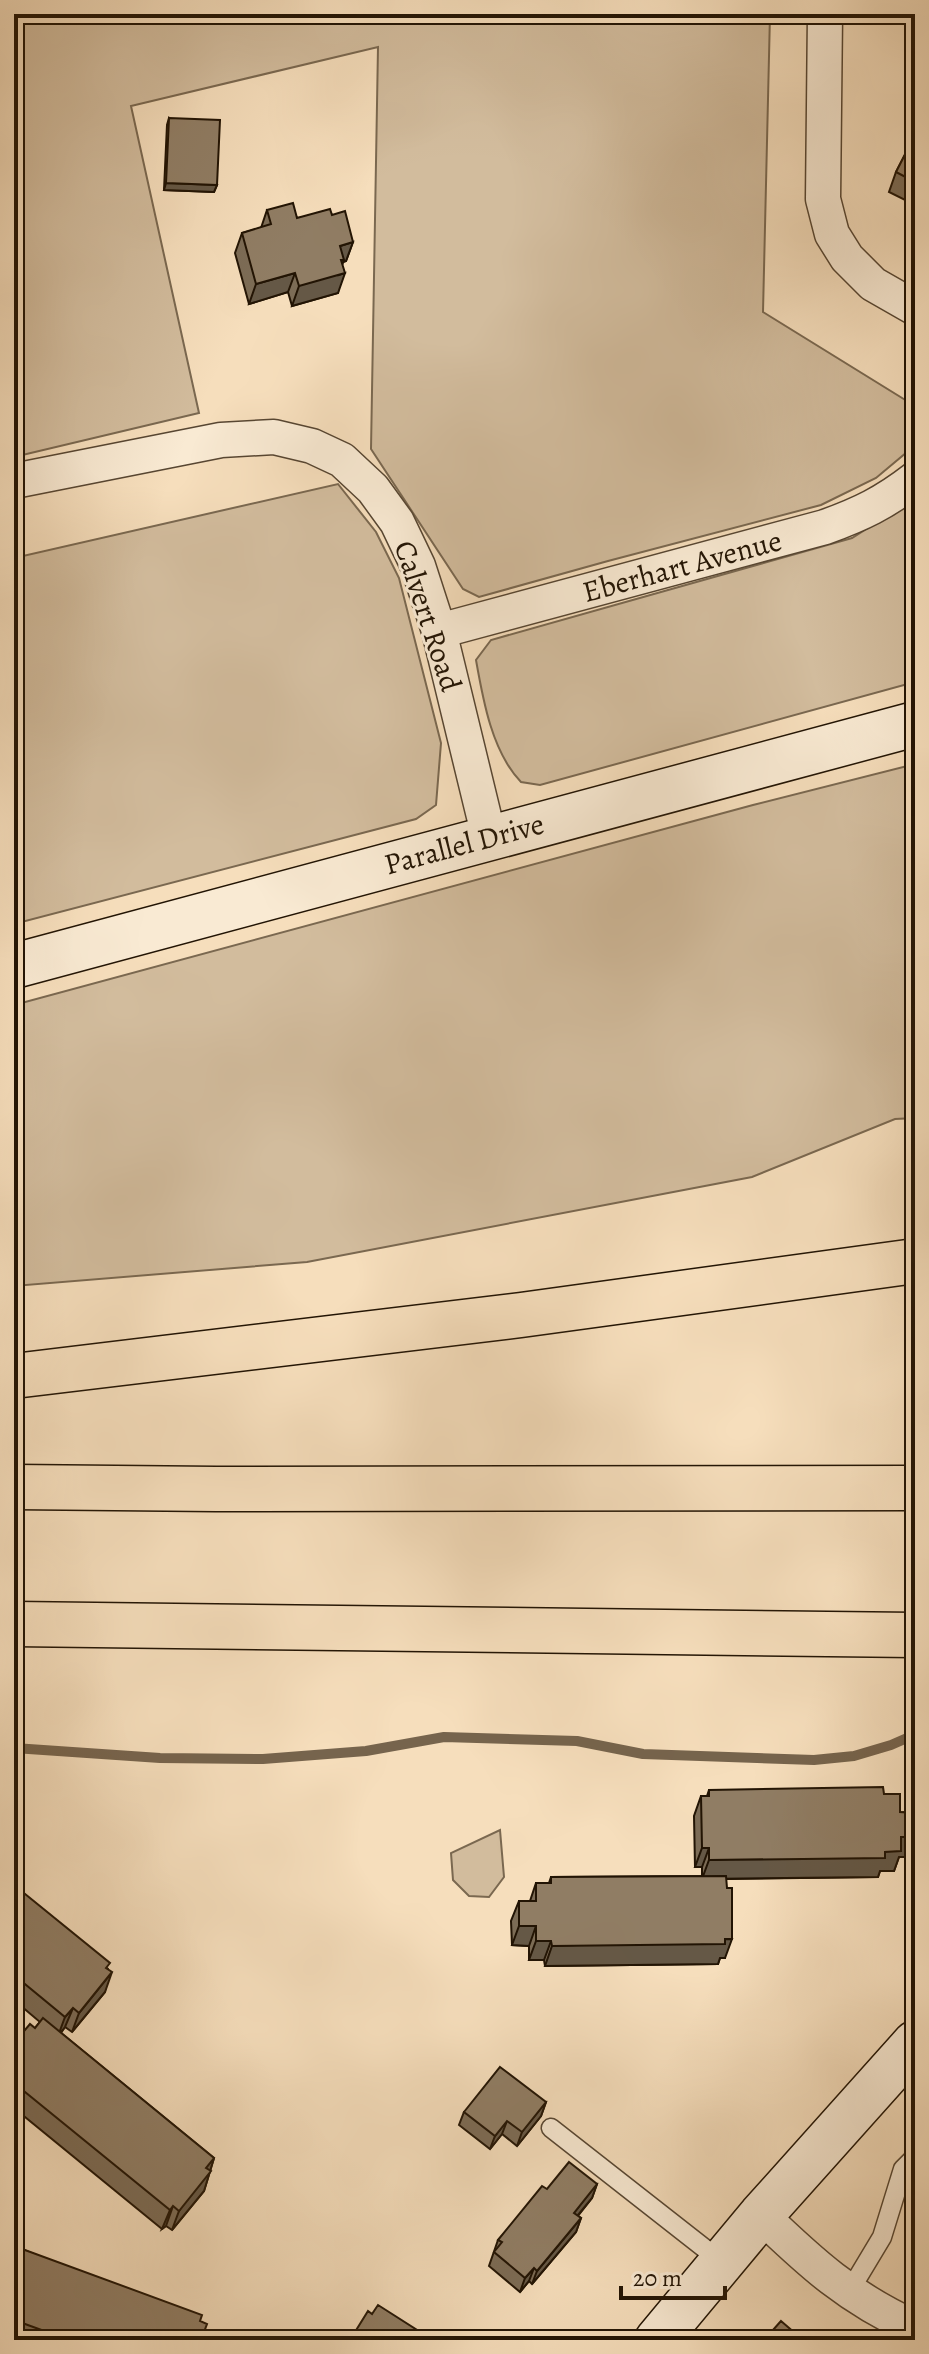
<svg xmlns="http://www.w3.org/2000/svg" width="929" height="2354" font-family="Alegreya,serif">
<style>
.green{fill:#d2bc9d;stroke:#7a6850;stroke-width:2}
.lines{fill:none;stroke-linecap:round;stroke-linejoin:round}
.stream{stroke:#76644d;stroke-width:10}
.lane-casing{stroke:#574632;stroke-width:21}
.street-casing{stroke:#574632;stroke-width:37}
.secondary-casing{stroke:#221404;stroke-width:47}
.highway-casing{stroke:#221404;stroke-width:47}
.lane{stroke:#f9ead3;stroke-width:18}
.street{stroke:#f9ead3;stroke-width:34}
.secondary{stroke:#f9ead3;stroke-width:44}
.highway{stroke:#f6debc;stroke-width:44}
.wall{fill:#7c6c56;stroke:#221404;stroke-width:2}
.shaded-wall{fill:#655846;stroke:#221404;stroke-width:2}
.building{fill:#907d64;stroke:#221404;stroke-width:2}
.labels{text-anchor:middle;stroke-width:6;stroke-linejoin:round;paint-order:stroke}
.street-label{font-size:30px;fill:#221404;stroke:#f9ead3}
</style>
<rect width="100%" height="100%" fill="#f6debc"/>
<filter id="stains"><feTurbulence type="fractalNoise" baseFrequency=".0025" numOctaves="4"/><feColorMatrix values="0 0 0 0 .2 0 0 0 0 .09 0 0 0 0 .02 0 0 0 .5 -.17"/></filter>
<radialGradient id="worn" r=".72"><stop offset=".6" stop-color="#630" stop-opacity="0"/><stop offset="1" stop-color="#630" stop-opacity=".3"/></radialGradient>
<path class="green" d="M14,14h756l-7,298 152,94v35l-8,11 -31,26 -55,27 -213,56 -129,36 -16,-8 -92,-140 7,-402 -247,59 68,307 -185,44z
M338,484l38,48 23,46 42,165 -5,62 -20,14 -402,105v-366z
M915,498v184l-375,103 -19,-3c-29,-30 -38,-82 -45,-122l15,-20 361,-102z
M915,764v354l-20,1 -143,58 -445,85 -293,24v-281l739,-200z
M500,1830l4,47 -15,20 -20,-1 -16,-16 -2,-27z"/>
<g class="lines">
<path class="stream" d="M14,1748l146,10 103,1 103,-8 78,-14 133,4 66,13 171,6 40,-4 37,-11 16,-7 8,-7"/>
<g class="lane-casing">
<path id="lane" d="M551,2128l171,134
M849,2292l33,-55 21,-68 12,-12"/>
</g>
<g class="street-casing">
<path id="street" d="M825,14l-2,185 9,35 15,24 26,26 42,24
M14,481l207,-41 53,-3 38,9 30,14 31,29 24,33 21,44 21,65 50,206
M439,631l386,-104c36,-13 59,-24 90,-48
M761,2215c51,49 88,83 154,113"/>
</g>
<g class="secondary-casing">
<path id="secondary" d="M14,966l901,-242
M657,2340l104,-125 154,-172"/>
</g>
<g class="highway-casing">
<path id="highway" d="M14,1376l507,-61 394,-54
M14,1487l202,2 699,-1
M14,1624l901,11"/>
</g>
<use href="#lane" class="lane"/>
<use href="#street" class="street"/>
<use href="#secondary" class="secondary"/>
<use href="#highway" class="highway"/>
</g>
<path class="wall" d="M169,118l48,67 -3,7 -50,-2 3,-65z
M915,135v70l-26,-13 7,-20z
M267,210l30,8 35,-3 21,27 -7,19 -3,1 -1,3 -4,28 -46,13 -4,-14 -39,12 -14,-51 7,-20 19,-5z
M709,1790l175,4 16,18 15,1v33l-4,11h-12l-5,14h-14l-2,6 -152,2 -1,79h-5l-2,6 -173,2 -1,-6h-15v-14l-17,-1 -1,-24 8,-20h11l6,-18h13l2,-6 151,-1v-9h-7l-1,-51 7,-20h6z
M14,1885l94,84 -3,23 -33,40 -7,-5 -4,6 153,125 -10,33 -32,39 -6,-4 -4,3 -148,-121v-65l21,-15 5,-6 -26,-22z
M546,2102l-5,14 -24,30 -15,-12 -12,15 -31,-24 5,-13z
M597,2184l-5,14 -14,18 3,2 -5,14 -44,52 -3,-3 -9,11 -31,-26 9,-26 49,-51z
M14,2246l186,75 2,19h-188z"/>
<path class="shaded-wall" d="M166,183l51,2 -3,7 -50,-2z
M353,242l-7,19 -3,1 -4,13 6,-2 -7,20 -46,13 7,-20 41,-40z
M295,273l-7,19 -39,12 7,-20z
M901,1837h14v9l-4,11h-12l-5,14h-14l-2,6 -176,2 7,-19 176,-8z
M702,1848h7l-7,19h-7z
M519,1926h17l-7,20 -17,-1z
M732,1939l-7,19h-5l-2,6 -173,2 7,-20z
M536,1941h15l-7,19h-15z
M112,1972l-7,20 -33,40 7,-19z
M73,2008l-8,19 -7,9 7,-19z
M546,2102l-5,14 -24,30 5,-14z
M507,2121l-5,13 -12,15 5,-13z
M214,2158l-10,33 -32,39 7,-19 27,-43z
M597,2184l-5,14 -23,28 5,-13z
M173,2206l-7,20 -4,3 8,-19z
M581,2218l-5,14 -44,52 5,-13z
M534,2268l-5,13 -9,11 5,-14z"/>
<path class="building" d="M169,118l51,2 -3,65 -51,-2z
M915,135v47l-19,-10z
M293,203l4,15 33,-9 2,6 13,-4 8,31 -13,4 4,14h-3l4,13 -46,13 -4,-13 -39,11 -14,-51 29,-9 -4,-14z
M883,1787l1,7h16v18l15,1v24h-14v14l-16,1v6l-176,2v-12h-7l-1,-52h8v-6z
M726,1876l1,12h5v51h-7v5l-173,2 -1,-5h-15v-15h-17v-25h17v-18h15v-6z
M14,1885l96,78 -4,5 6,4 -33,41 -6,-5 -8,9 -51,-42z
M43,2018l171,140 -8,10 5,3 -32,40 -6,-5 -3,4 -156,-127v-40l16,-19 5,4z
M500,2067l46,35 -24,30 -15,-11 -12,15 -31,-24z
M569,2162l28,22 -23,29 7,5 -44,53 -3,-3 -9,10 -31,-26 8,-10 -4,-2 44,-54 5,3z
M14,2246l188,69 -2,6 7,3 -6,16h-132l-55,-20z
M378,2305l50,32 -1,3h-77l18,-29 4,3z
M781,2321l22,19h-39z"/>
<g class="labels">
<g class="street-label">
<text transform="translate(682 566) rotate(-15)" y="10">Eberhart Avenue</text>
<text transform="translate(428 616) rotate(72)" y="10">Calvert Road</text>
<text transform="translate(464 844) rotate(-15)" y="10">Parallel Drive</text>
</g>
</g>
<rect width="929" height="2354" fill="none" stroke="#f6debc" stroke-width="48"/>
<rect x="16" y="16" width="897" height="2322" fill="none" stroke="#221404" stroke-width="4"/>
<rect x="24" y="24" width="881" height="2306" fill="none" stroke="#221404" stroke-width="2"/>
<path d="M621 2286v12h104v-12" fill="none" stroke="#221404" stroke-width="4"/>
<text x="633" y="2286" font-size="24" fill="#221404" stroke="#f9ead3" stroke-width="6" paint-order="stroke">20 m</text>
<rect width="100%" height="100%" filter="url(#stains)"/>
<rect width="100%" height="100%" fill="url(#worn)"/>
</svg>
